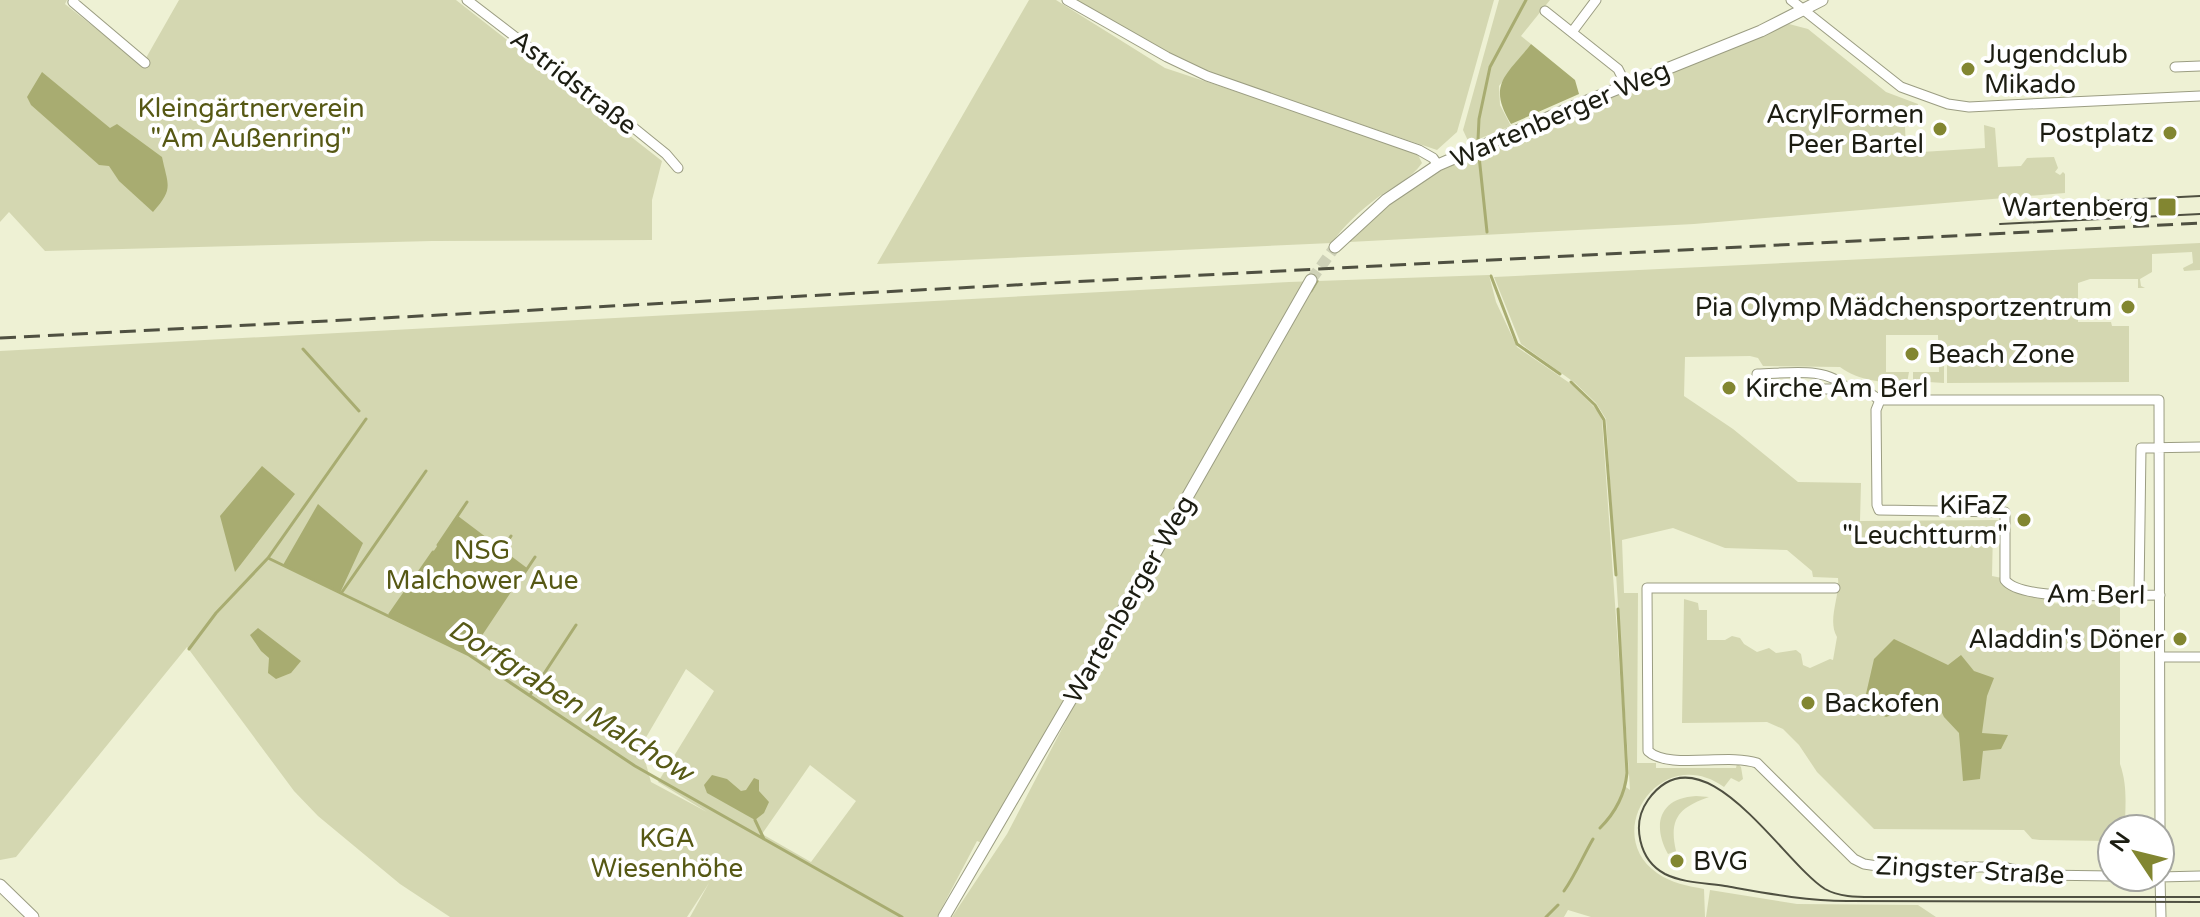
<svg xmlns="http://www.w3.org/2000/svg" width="2200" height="917" font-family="'Varela Round',sans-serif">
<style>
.green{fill:#d4d7b1;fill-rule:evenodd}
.water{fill:#a8ac71}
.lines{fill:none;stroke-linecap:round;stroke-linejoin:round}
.stream{stroke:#a8ac71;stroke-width:3}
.major-tunnel{stroke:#ced1b7;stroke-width:11;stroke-dasharray:11 5.5;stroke-linecap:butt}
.minor-casing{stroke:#9b9d82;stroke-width:11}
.major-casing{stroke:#9b9d82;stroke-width:13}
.minor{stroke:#fff;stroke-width:9}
.major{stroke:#fff;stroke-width:11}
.tram{stroke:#4f5041;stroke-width:2}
.rail{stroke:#4f5041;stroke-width:3;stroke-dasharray:16 8;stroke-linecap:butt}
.poi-dot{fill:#828631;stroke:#fff;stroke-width:3}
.labels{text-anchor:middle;stroke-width:8;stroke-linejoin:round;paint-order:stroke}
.poi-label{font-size:26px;fill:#1c1d12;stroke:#fff;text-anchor:end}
.street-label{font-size:26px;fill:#1c1d12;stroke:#fff}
.park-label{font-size:26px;fill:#565814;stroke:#fff}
.water-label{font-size:28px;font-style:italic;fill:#575a16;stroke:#fff}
</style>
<rect width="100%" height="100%" fill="#eef1d4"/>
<path class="green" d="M0,0h67l-2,4 77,61 37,-65h277l206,161 -10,39v40l-220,1 -387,10 -36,-39 -9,10z
M1029,0h27l109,68 229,76 24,11 4,8c-11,16 -30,24 -45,35 -16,12 -34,28 -45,45l-455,21z
M1077,0h417l-37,132 -20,18 -220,-74 -57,-27z
M1499,0h51l-29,36 10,8 -32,42 1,19 11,21 -42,17 -6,-13z
M1789,24l19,5 78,63 32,12 -3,22h-10l1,27 79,-5 -1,-23 11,3 3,39 23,-1 6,-8 27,-1 4,11 -3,4 5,3 3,-3 2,2v19l-371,31 -345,18 48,-44 51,-34z
M2200,243v27l-16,1 -1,-3 10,-5 -1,-11 -40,2v18l-12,7 1,7 4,2h-7v-9h-48l-12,4v39h33l1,4h17v56l-182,1v-24l-3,1v23l-31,-2v-9h26l-1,-37h-52v37h23l-2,11c-23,0 -48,-2 -67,-16l-77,-1 -5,-8 -8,-2 -65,1 -1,39 49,33 65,53 63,1 -1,38 139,-1 -6,10 -1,46 10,2 6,10 36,10v5l76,2v159c8,23 5,42 5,65h-13v10l-3,2 -69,-1 -8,-1 -8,-9 -150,-1 -57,-57 -18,-27 -16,-16 -16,-7 -85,1 2,-124 14,4 1,7h8v30h18l7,-4 8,2 4,6 13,8 12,-4 7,5 20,-3 5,4 2,11 7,3 20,-9 3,1 4,-23c-10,-17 3,-40 1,-59l-25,-1 -1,-6 -25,-21 -62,-2 -52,-20 -51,12 2,53h14l-1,170h19v5h80l1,-5 4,4 2,12 -4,3 -8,-4 -7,9c-63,-45 -124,46 -67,86 14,10 31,13 47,16l1,28h-114l-23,-7 -4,7h-612l55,-83 59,-113 -11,-6 -73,128 -5,-2 -40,76h-247l19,-34 -22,34h-237l-50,-33 -82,-68 -24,-25 -107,-144 -171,210 -16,3v-509l1289,-69 200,-7 7,27 21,45 57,39 24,25 4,9 25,353 -1,14 4,3 -24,-371 -10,-16 -21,-20 -54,-39 -27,-67zM686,669l28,22 -56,91 49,30 -56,-30 -10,-36zM810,765l46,36 -45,61 -49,-28z
M1696,796l13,1c-28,10 -41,20 -33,54l-8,3c-16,-29 -9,-56 28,-58z
M1710,890l87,14 121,1 18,12h-230z"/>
<path class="water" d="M1531,44l44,36 4,14 -68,30c-24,-40 -5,-48 20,-80z
M42,72l68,56 7,-4 45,33c6,29 12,31 -9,55l-34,-31 -10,-15 -10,-1 -68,-60 -4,-8z
M262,466l33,28 -60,78 -15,-56z
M318,504l45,39 -23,50 -57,-28z
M458,516l69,52 -58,87 -81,-38z
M258,628l43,33 -10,12 -15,6 -8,-6 1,-15 -8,-7 -11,-16z
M1894,639l54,26 13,-10 13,16 20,7 -7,18 -5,37 26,2 -7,14 -18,2 -3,28 -17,2 -4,-48 -15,-16 -8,-17 -50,17 -23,-10 11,-48z
M712,775l15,4 14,12 5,-1 8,-12 5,2v11l10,11 -5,11 -9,7 -48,-27 -3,-8z"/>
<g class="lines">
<path class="stream" d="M1478,140l1,-21 11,-52 36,-67
M1479,156l8,76
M1491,276l26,68 43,30
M1311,291l6,-10
M303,349l56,62
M1571,382l24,23 9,15 12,155
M438,545l29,-43
M502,550l9,-14
M268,558l201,97 166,111 129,73
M519,581l16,-24
M342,592l84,-121
M390,614l43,-62
M189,649l27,-36 52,-55 98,-139
M530,695l46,-70
M755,820l9,19 138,78
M1600,828c15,-15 25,-34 27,-55l-9,-164
M1564,891c12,-17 19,-35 29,-52
M1546,917l12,-12"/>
<path class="major-tunnel" d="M1311,280l24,-33"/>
<g class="minor-casing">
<path id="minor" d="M74,0l-1,2 72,61
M467,0l157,120 42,34 12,14
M1067,0l100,57 40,19 212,74 14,8 5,7
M1791,0l110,87 47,17 21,3 39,-2 192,-9
M1545,11l73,58 8,16
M1572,32l24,-32
M2175,67l25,-1
M1847,389c-19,-24 -63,-15 -90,-15v15h90l18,1 15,10h279l1,429
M1880,400l-4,10 1,95 2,5 126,2v68c17,23 124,14 155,15
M1835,588h-188l1,163c20,19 80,2 109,12l97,96 10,5 20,3h118l39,8 71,1
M2139,594l2,-146 59,-1
M2160,657h40
M2160,877l1,40
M2160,877l40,-1"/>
</g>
<g class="major-casing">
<path id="major" d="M1335,247l51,-47 52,-35 144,-62 179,-72 61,-31
M0,885l33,32
M944,917l168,-288 199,-349"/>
</g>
<use href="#minor" class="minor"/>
<use href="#major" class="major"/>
<path class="tram" d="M2044,204l156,-8
M2000,224l200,-10
M2200,897h-328c-16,0 -33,0 -47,-8 -42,-26 -123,-165 -177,-89 -17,24 -9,60 17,74 18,9 41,9 60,12 40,7 81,15 122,15l353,1"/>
<path class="rail" d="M0,338l2200,-115"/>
</g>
<g class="poi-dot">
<circle cx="1968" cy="69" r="8"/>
<circle cx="1940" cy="129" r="8"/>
<circle cx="2170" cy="133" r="8"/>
<rect x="2157" y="197" width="20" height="20" rx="4"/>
<circle cx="2128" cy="307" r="8"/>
<circle cx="1912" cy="354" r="8"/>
<circle cx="1729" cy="388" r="8"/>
<circle cx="2024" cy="520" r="8"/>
<circle cx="2180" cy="639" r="8"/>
<circle cx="1808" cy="703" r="8"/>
<circle cx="1677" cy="861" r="8"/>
</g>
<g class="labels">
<g class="poi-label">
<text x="1984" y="63" text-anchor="start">Jugendclub<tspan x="1984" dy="30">Mikado</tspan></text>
<text x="1924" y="123">AcrylFormen<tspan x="1924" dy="30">Peer Bartel</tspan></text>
<text x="2154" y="142">Postplatz</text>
<text x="2149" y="216">Wartenberg</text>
<text x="2112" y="316">Pia Olymp Mädchensportzentrum</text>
<text x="1928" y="363" text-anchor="start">Beach Zone</text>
<text x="1745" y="397" text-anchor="start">Kirche Am Berl</text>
<text x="2008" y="514">KiFaZ<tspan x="2008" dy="30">"Leuchtturm"</tspan></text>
<text x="2164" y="648">Aladdin's Döner</text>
<text x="1824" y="712" text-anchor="start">Backofen</text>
<text x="1693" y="870" text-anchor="start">BVG</text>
</g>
<g class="street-label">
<text transform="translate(574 82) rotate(38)" y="9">Astridstraße</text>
<text transform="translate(1560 114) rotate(-23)" y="9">Wartenberger Weg</text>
<text transform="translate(2096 594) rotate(1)" y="9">Am Berl</text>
<text transform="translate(1129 599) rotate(-60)" y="9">Wartenberger Weg</text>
<text transform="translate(1970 870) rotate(3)" y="9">Zingster Straße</text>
</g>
<g class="park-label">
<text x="251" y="117">Kleingärtnerverein<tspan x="251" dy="30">"Am Außenring"</tspan></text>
<text x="482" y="559">NSG<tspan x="482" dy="30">Malchower Aue</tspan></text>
<text x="667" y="847">KGA<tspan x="667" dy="30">Wiesenhöhe</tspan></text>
</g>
<g class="water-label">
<text transform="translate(571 700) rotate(32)" y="10">Dorfgraben Malchow</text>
</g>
</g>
<g transform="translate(2136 853) rotate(305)"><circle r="38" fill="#ffffff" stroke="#a4a5a0" stroke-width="2"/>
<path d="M0-6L14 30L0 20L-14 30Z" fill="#828631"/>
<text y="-12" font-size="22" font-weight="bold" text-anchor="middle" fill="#1c1d12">N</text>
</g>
</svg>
